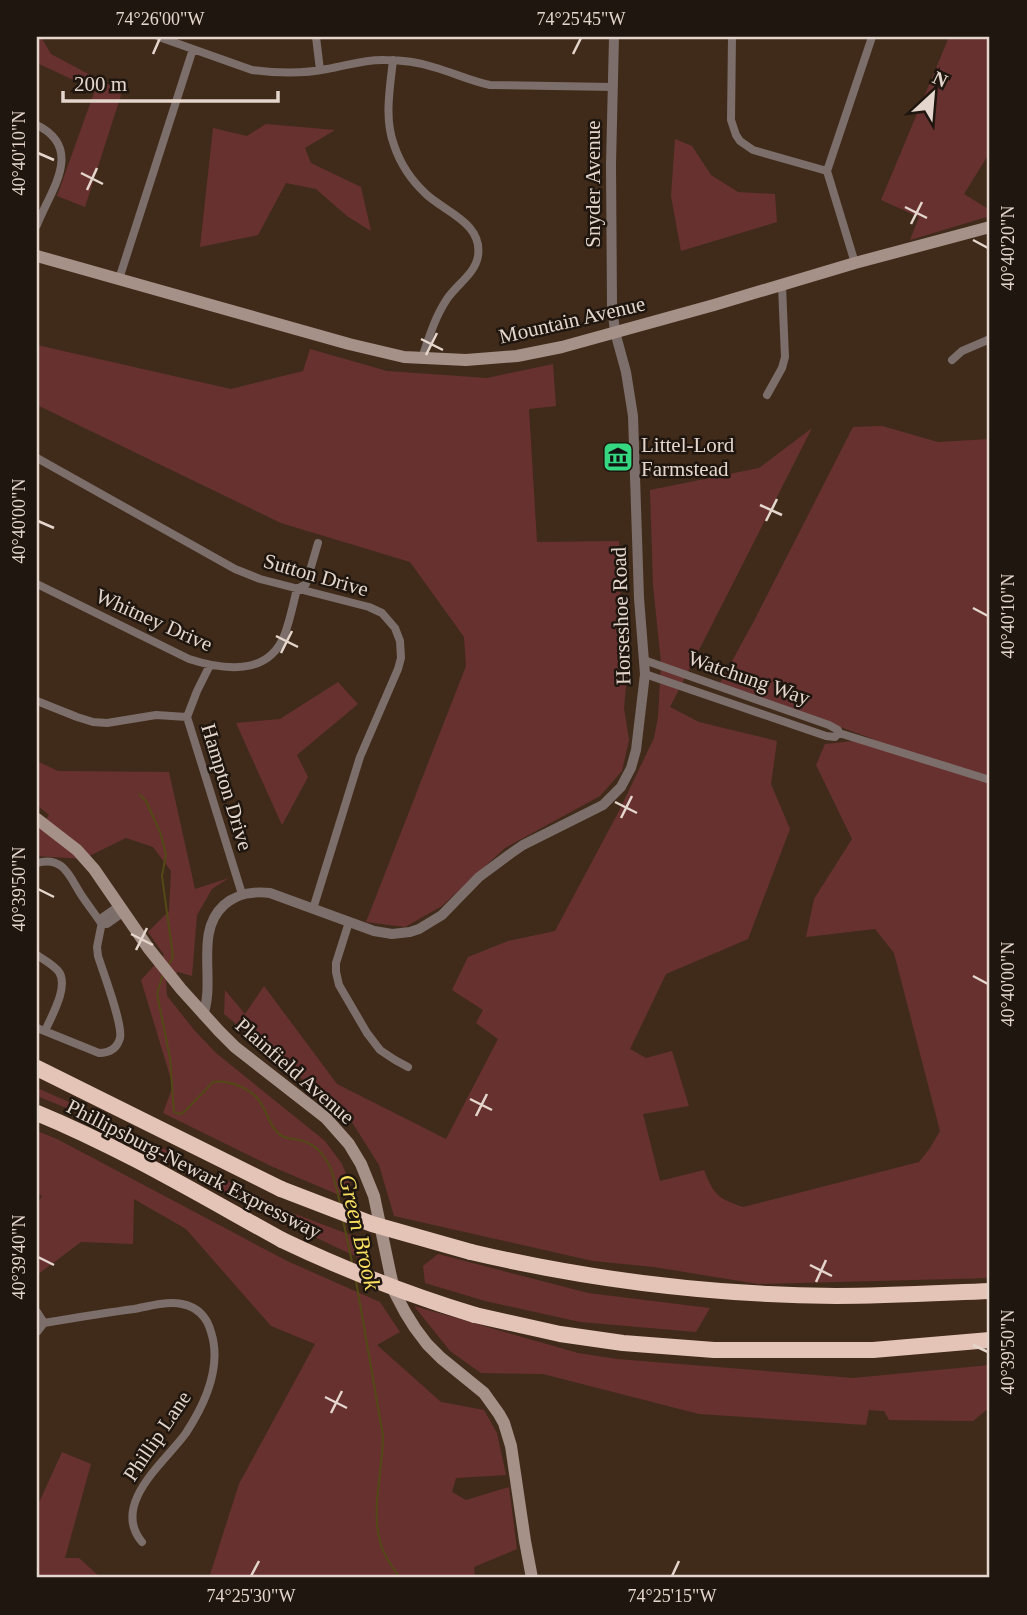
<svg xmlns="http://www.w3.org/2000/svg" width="1027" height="1615" font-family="'Times New Roman',serif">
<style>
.green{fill:#673130}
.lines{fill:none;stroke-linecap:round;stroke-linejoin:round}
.stream{stroke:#534916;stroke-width:2}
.minor{stroke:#7c6e6a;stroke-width:8}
.tertiary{stroke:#7c6e6a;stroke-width:10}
.secondary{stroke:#a69189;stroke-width:12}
.motorway{stroke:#e5c4b8;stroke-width:16}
.motorway-bridge{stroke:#e5c4b8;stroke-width:16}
.ticks{fill:none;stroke:#e4d6cc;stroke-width:2.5}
.labels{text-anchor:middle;stroke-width:5;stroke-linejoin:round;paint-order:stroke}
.street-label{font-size:21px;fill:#e4d6cc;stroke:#1f160f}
.poi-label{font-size:21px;fill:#e4d6cc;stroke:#1f160f;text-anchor:start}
.water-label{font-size:23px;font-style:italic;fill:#fbe162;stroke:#1f160f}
.neatline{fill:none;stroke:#e4d6cc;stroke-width:2.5}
.ticks-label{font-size:18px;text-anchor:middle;fill:#e4d6cc}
</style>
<rect width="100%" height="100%" fill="#402b1a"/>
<path class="green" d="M37,37h4l10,17 71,38 -37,115 -28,-11 38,-106 -58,-27z
M949,37h39l2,2v113l-26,42 26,16v6l-80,24 9,-23 -38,-17z
M266,124l69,6 -30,18 6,15 50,24 10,44 -24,-15 -31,-27 -30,-6 -28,52 -58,12 13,-119 34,8z
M675,139l17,7 19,29 27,17 37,2 2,28 -96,29 -10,-55z
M37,345l194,44 72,-18 7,-22 77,22 100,7 66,-14 3,42 -27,3 8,133 82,-1 1,46 8,77 -4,44 5,32 -7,31 -22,25 -95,52 -63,58 -37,21 -39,-5 100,-256 -2,-29 -54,-75 -129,-39 -244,-118z
M882,426l56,16 52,-3v839l-232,6 -104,-17 -61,-6 -199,-45 -15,-51 -29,-46 -126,-105 1,-24 20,24 19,-28 73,98 109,55 52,-100 -22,-16 7,-13 -31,-20 16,-33 40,-16 47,-10 64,-120 35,-73 4,-21 3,-54 -8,-78 -3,-95 109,-22 53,-40 -142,279 29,15 78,19 -6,43 19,45 -42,110 -82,35 -36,75 16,9 26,-7 17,55 -46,8 17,67 44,-11c10,25 13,28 39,37l176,-45 11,-14 10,-17 -46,-178 -19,-24 -69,8 8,-38 38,-60 -36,-74 9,-21 48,-5 -153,-56 35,-64 98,-192z
M338,682l20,22 -61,51 11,22 -26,48 -46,-102 44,-4z
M37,761l21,10 111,1 26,117 34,-11 -17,11 -15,26 -5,61 -14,-4 -12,9 1,15 28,35 21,22 109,88 17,23 16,39 -85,-36 -110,-54 10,-27 -32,-106 23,-25 -16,-23 21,-21 2,-40 -18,-24 -27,-9 -43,21 -46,-3v-23l12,-18 -12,-10z
M37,1088l48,21 205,103 76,29 4,22 -98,-46 -201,-107 -34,-14z
M37,1131l20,8 230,122 93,41 20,30 -23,13 64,57 43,8 13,23 9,42 -50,3 -4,14 14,8 43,-13 8,62 -43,18 1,11h-266l30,-94 76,-140 -44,-18 -85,-97 -52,-30 -1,45 -52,-2 -44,33v-71l5,-8 -5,-3z
M438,1254l150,39 122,15 -14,24 -116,-10 -95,-21 -60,-18 -2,-17z
M414,1306l164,47 39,6 236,19 137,-13v42l-17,14 -84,-1 -5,-9 -15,-1 -3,15 -167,-11 -156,-40 -62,-1 -31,-22z
M62,1452l29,12 -26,94h14l22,20h-64v-71z"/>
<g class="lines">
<path class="stream" d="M140,795l6,6 14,31 6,22 -4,22 11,81 -4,7
M163,974l-6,20 13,64 4,54 6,2 4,-2 29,-30c14,-2 35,5 45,17 8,9 10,24 19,33 7,8 17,6 26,9 27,9 32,38 37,63
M343,1220l9,42
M356,1281l27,155c0,36 -13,74 -2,109 4,13 12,23 19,33"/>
<path class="minor" d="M159,37l93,33c24,3 50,4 75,-1 19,-3 38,-10 58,-9 16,0 33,2 48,7 19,5 37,14 57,18l123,2
M316,37l4,33
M732,37l-1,83 5,15 4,6 13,9 74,21
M393,60c-3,28 -9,58 1,85 6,18 18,36 32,49 19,18 57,29 52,62 -3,18 -21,28 -31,43 -12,18 -18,38 -25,59
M37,125c48,24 13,66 0,100
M855,263l-28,-92 45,-134
M119,279l74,-230
M952,360l10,-9 28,-12
M767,395l15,-27 3,-11 -3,-71
M37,458l198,111 25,10 109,28 13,6 13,15 5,13 1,17 -3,11 -38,88 -47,152
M37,584l152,75c34,11 79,17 95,-23 6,-15 9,-32 13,-47l9,-5 12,-41
M644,660l185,65 9,5 1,3 -4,4 -9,-1 -181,-62
M37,701l40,16 16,5 14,1 49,-8 31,2 55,177
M187,717l10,-26 13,-26
M839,733l151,47
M37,863c27,-8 33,15 45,33 6,9 13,18 19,27
M349,922l-13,41v9l3,13 28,48 13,17 15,10 13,7
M101,923l6,1 17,-12
M37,955c7,5 17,10 22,17 10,15 -8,45 -14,59
M37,1028l62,25c10,0 18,-4 21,-15 3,-14 -17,-66 -22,-82l-1,-9 6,-30 17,-12
M37,1312l7,11
M37,1332l7,-9c30,-5 60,-10 90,-14 15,-3 33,-8 48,-5 15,3 25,13 29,28 11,34 -6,72 -25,101 -20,28 -76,71 -44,109"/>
<path class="tertiary" d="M203,1015c13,-35 -9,-83 21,-110 14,-12 29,-14 46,-12l104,38 18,3 18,-2 9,-3 23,-14 37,-38 31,-23 13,-9 80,-40 18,-18 10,-19 5,-18 9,-76 -6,-76 -6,-182 -7,-44 -11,-40 -3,-27 -1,-141 3,-127"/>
<path class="secondary" d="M37,256l312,88 55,13 62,3 51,-4 45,-9 152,-42 141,-42 135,-36
M37,819l40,31 17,19 55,80 32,40 38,42 16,16 91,71 23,26 12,20 13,32 17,81 4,16 10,19 10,16 12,16 14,14 43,35 15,21 5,9 7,23 14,95 7,37"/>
<path class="motorway" d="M37,1068l244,121
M37,1113c85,35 165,83 245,127
M471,1252c119,28 242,43 365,44 51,0 103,-3 154,-5
M475,1315l85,19 63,9 91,7h159l117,-10"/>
<path class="motorway-bridge" d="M281,1189l91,35 99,28
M282,1240c63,30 127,55 193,75"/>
</g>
<path class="ticks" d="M153,54l7,-16M573,54l8,-16M38,153l16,7M81,173l22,11M87,190l10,-22M905,207l22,11M911,224l11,-22M973,240l15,8M421,339l22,11M426,355l11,-22M760,505l22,10M38,521l16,7M766,521l11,-22M973,608l15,8M276,636l22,11M281,653l11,-22M615,802l22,11M621,818l11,-22M38,889l16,8M131,934l22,11M136,950l11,-22M973,976l15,8M470,1099l22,11M476,1116l11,-22M38,1257l16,8M810,1265l22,11M816,1282l10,-22M973,1345l15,7M325,1397l22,11M331,1413l11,-22M251,1576l8,-15M672,1576l7,-15"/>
<defs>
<g id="museum-square" transform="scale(1.575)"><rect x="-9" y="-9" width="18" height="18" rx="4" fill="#35d881" stroke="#1f160f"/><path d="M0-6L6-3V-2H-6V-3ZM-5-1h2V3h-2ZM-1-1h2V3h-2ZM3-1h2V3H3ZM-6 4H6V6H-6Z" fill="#111"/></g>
</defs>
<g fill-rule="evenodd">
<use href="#museum-square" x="618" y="457"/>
</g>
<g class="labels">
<g class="street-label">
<text transform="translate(593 184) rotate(-90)" y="7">Snyder Avenue</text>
<text transform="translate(572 320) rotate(-13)" y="7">Mountain Avenue</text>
<text transform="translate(316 575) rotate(16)" y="7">Sutton Drive</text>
<text transform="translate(621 616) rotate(-92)" y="7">Horseshoe Road</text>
<text transform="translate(154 620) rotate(24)" y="7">Whitney Drive</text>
<text transform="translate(749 678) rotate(19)" y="7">Watchung Way</text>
<text transform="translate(227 787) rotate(73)" y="7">Hampton Drive</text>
<text transform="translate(295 1071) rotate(41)" y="7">Plainfield Avenue</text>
<text transform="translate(194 1169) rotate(27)" y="7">Phillipsburg-Newark Expressway</text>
<text transform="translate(157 1436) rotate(-56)" y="7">Phillip Lane</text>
</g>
<g class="poi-label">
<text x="641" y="452">Littel-Lord<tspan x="641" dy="24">Farmstead</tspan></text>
</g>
<g class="water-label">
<text transform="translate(360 1232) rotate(77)" y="8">Green Brook</text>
</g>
</g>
<rect width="1027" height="1615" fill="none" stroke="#1f160f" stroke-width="77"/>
<g transform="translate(933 94) rotate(26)" stroke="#1f160f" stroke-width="5" paint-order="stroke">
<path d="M0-5L12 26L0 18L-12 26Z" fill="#e4d6cc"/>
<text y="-10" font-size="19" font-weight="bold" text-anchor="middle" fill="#e4d6cc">N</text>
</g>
<path d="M63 91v10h215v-10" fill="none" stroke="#e4d6cc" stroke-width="3.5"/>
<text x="74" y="91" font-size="21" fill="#e4d6cc" stroke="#1f160f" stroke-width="5" paint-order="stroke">200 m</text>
<rect x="38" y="38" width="950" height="1538" class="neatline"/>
<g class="ticks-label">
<text x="160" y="25">74°26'00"W</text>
<text x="581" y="25">74°25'45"W</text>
<text transform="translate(19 153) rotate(-90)" y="6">40°40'10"N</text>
<text transform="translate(1008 248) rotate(-90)" y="6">40°40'20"N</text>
<text transform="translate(19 521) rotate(-90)" y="6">40°40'00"N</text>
<text transform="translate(1008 616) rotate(-90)" y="6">40°40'10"N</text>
<text transform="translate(19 889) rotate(-90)" y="6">40°39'50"N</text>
<text transform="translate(1008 984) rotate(-90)" y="6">40°40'00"N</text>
<text transform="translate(19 1257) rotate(-90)" y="6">40°39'40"N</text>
<text transform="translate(1008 1352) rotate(-90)" y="6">40°39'50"N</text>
<text x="251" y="1602">74°25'30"W</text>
<text x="672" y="1602">74°25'15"W</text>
</g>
</svg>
